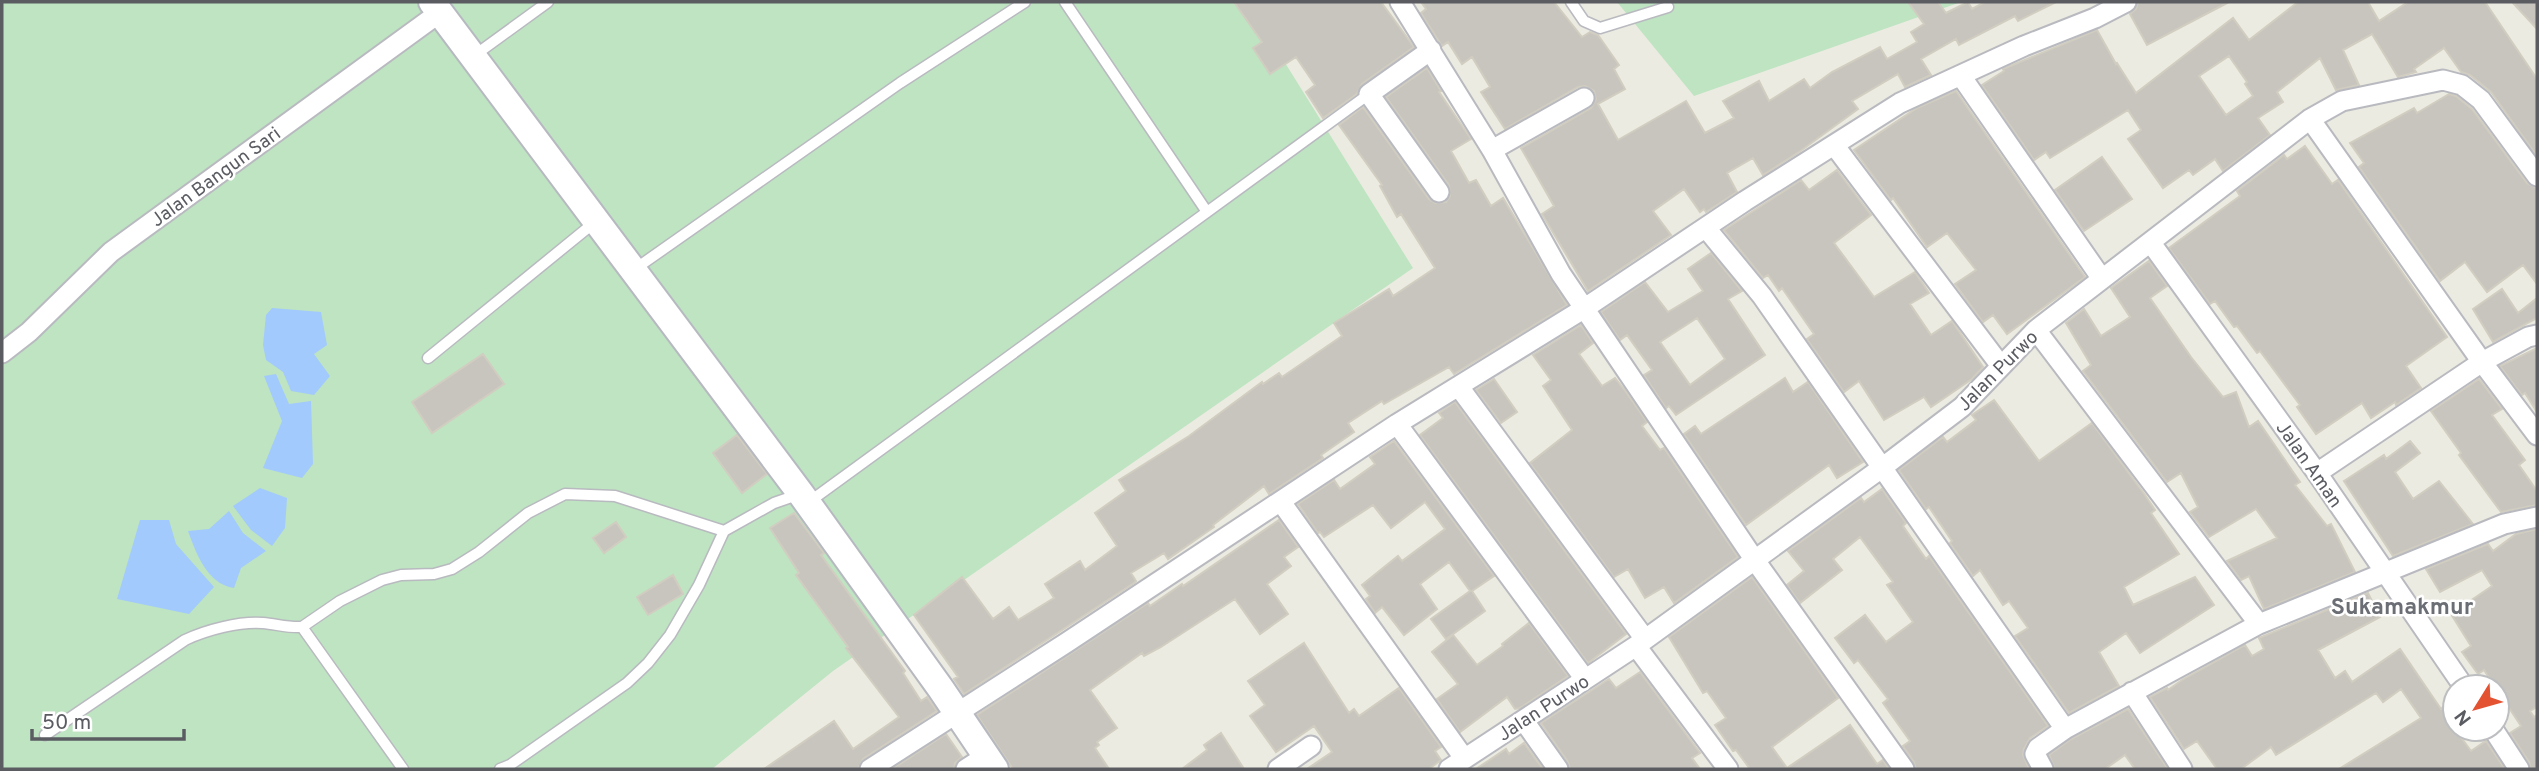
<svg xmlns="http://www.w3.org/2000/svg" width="2539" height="771" font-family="Overpass,sans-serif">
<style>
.green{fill:#bee4c2}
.water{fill:#a2cafc}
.building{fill:#c8c5bf;stroke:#d1cdc0;stroke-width:2;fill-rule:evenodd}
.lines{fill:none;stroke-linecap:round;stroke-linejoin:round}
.lane-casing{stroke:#b9bac0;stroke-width:13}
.street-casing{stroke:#b9bac0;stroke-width:23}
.secondary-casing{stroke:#b7b9c0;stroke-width:30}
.lane{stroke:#fff;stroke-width:10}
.street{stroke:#fff;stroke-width:19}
.secondary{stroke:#fff;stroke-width:26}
.labels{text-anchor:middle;stroke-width:5;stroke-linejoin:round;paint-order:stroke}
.street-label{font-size:19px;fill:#5a5c62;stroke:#fff}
.quarter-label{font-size:23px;font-weight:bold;fill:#6b6e74;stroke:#fff}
</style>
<rect width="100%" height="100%" fill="#ecebe1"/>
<path class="green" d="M2,2h1245l166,266 -580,403 -121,98h-710z
M1617,2h344l-267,94z"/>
<path class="water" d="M272,308l49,4 6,33 -13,9 16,22 -16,19 -23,-4 -8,-19 -17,-12 -3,-15 3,-30z
M276,374l13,30 22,-3 2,63 -11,14 -39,-10 19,-47 -18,-45z
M260,488l27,10 -2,30 -13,18 -21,-16 -18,-24z
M229,511l14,22 23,18 -25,17 -7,20c-27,-4 -38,-35 -46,-57l21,-2z
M140,520h29l7,24 38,43 -25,27 -72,-15z"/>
<path class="building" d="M1234,2h147l33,45 -52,37 -5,10 -34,24 -17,-26 9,-7 -19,-28 -26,17 -17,-26 9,-6z
M1421,2h133l28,35 8,-5 8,3 21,30 -5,4 11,20 -27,15 20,36 68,-39 19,32 29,-15 -11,-17 36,-20 10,20 35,-22 6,9 22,-16 48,-25 7,12 30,-17 -6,-10 13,-8 -16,-22h30l8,11 22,-11 4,7 13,-7h71l-38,19 -3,-5 -56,29 -3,-6 -35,20 10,16 -26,12 -7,-13 -46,27 6,8 -59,43 -36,23 -10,-17 -26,15 10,19 -31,20 -2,-3 -4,3 -16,-23 -31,22 18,24 -83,56 -46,-77 12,-8 -33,-58 70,-40 5,-9 -2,-8 -9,-5 -7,1 -73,42 -24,-37 9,-5 -18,-30 -10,7 -14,-22 -6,4 -21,-33 5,-4z
M2138,2h91l-82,43 -17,-31 6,-5z
M2298,2h70l11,19 29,-19h77l52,77v77l-46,-64 -21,-17 -9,-3 -17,-24 -30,21 2,3 -18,5 -26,-43 -29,16 16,35 -23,5 -16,-32 -43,34 6,10 -25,16 12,17 -47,36 -8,-12 -22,16 -4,-5 -26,18 -35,-49 13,-9 -13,-20 -78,48 -4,-6 -12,8 -52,-75 22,-14 -1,-2 94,-39 19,34 1,-1 19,30 97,-75 16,22zM2229,56l18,26 -2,2 8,12 -27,19 -27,-39z
M2512,2h25v27z
M1427,68l14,23 -2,1 32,47 -20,12 18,32 7,-3 15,26 12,-8 64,107 -113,69 -5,-7 -65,37 -2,-3 -34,22 6,9 -33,23 2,3 -54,36 -5,-8 -51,39 1,2 -46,32 -4,-6 -33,20 5,8 -2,2 -170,111 -10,-15 4,-2 -44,-62 48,-38 31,42 16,-12 9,13 36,-22 -9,-14 35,-23 5,9 32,-24 -22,-33 31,-22 -7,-11 70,-44 73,-54 1,2 16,-11 3,4 60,-41 -8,-13 55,-34 4,7 42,-28 -34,-54 -4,3 -17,-31 2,-1 -43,-60 24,-18 66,92 6,4 11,-1 4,-6 -1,-11 -63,-88z
M1956,91l129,186 -78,57 -14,-19 -10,7 -28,-38 21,-14 -29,-37 -20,14 -34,-49 -2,2 -37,-50 63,-42z
M2449,94l7,2 16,13 55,74 10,5v96l-14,-19 -36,27 -22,-30 -25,19 -81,-114 5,-4 -14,-20 64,-35 3,5z
M2305,146l27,38 6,-4 109,157 -41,29 15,22 -25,17 -1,-3 -24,16 -9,-15 -46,31 -19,-27 3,-2 -40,-54 -3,2 -20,-27 -3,1 -19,-26 -5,3 -41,-56 71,-52 -3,-5 47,-36 3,4z
M2102,157l30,42 -48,32 -29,-41z
M1837,170l34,45 -37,28 40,54 41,-25 14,21 -19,11 21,31 21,-14 31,46 -11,12 -41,28 -7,-10 -40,23 -25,-39 -15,11 -37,-53 7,-5 -32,-46 -3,3 -11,-16 -5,3 -39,-48 77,-50 8,10z
M1711,253l31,38 -14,8 37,56 -89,60 -7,-9 -3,2 -22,-33 8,-5 -25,-35 -7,5 -19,-28 44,-30 23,30 35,-21 -15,-22zM1697,318l28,41 -35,26 -30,-43z
M2149,261l18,25 -17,12 41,59 32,40 13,-5 13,35 9,-6 42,61 -5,3 32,41 4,-2 24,48 -91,37 -15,-33 -8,4 -14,-19 50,-23 -21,-29 -47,28 -19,-25 8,-5 -17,-34 -14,9 -84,-111 8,-6 -25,-42 18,-14 17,27 29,-19 -19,-29z
M2502,289l16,24 19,-15v20l-44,24 -20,-33z
M1581,325l12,18 -14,11 23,32 13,-8 9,11 23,33 -5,4 18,24 4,-2 74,109 -64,46 -10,-16 -19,11 -17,-29 -14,8 -84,-114 42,-33 -29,-44 8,-6 -18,-25z
M2537,348v64l-12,-19 -3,2 -22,-29z
M483,354l21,30 -72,49 -20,-31z
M1785,378l8,14 15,-10 55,80 -26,16 -8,-13 -83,60 -62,-91 11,-8 6,8z
M1494,379l23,33 -16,11 -25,-33z
M2479,379l23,30 -10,6 33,45 -6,5 18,26v14l-36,7 -42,-57 2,-2 -30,-42z
M1994,400l45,61 53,-38 53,72 10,15 -4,3 28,41 -55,33 9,18 62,-28 19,28 -74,48 -14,-20 -27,19 20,34 -50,27 -54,-77 13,-8 -19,-27 -6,4 -23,-35 -7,6 -23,-33 2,-2 -23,-34 -3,2 -27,-39 44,-33 4,5 29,-22 -4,-5z
M1455,402l171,232 -38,29 -168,-228 23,-17 -4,-5z
M737,435l30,39 -25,19 -29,-40z
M1394,441l100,135 -22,15 13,20 -39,28 -15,-20 39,-28 -21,-29 -29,22 17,25 -33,26 -22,-28 -7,6 -9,-14 4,-3 -8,-11 36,-29 4,5 43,-32 -20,-27 -34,26 -18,-23 -49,32 -4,-5 -2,1 -20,-29 36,-24 6,9 35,-25 -5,-7z
M2410,441l10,12 -25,19 18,27 26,-18 34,43 -80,32 -49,-75 40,-26 2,4z
M1882,489l24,34 -3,3 23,33 3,-3 119,170 -18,12 -6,11 -1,6 6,14h-113l-2,-7 -11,-16 7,-5 -27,-38 5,-4 -30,-39 -4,3 -19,-25 30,-23 21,27 27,-20 -26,-37 6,-3 -33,-45 -27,22 9,11 -42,33 -13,-18 17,-14 -16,-20 73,-53 3,4z
M794,513l30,40 -3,2 84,116 -2,2 18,28 6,-4 10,14 -74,48 -5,10h-94l70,-48 19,28 46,-32 -53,-69 2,-1 -52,-72 3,-2 -29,-45z
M1279,520l19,27 -14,10 7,9 -24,18 21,30 -28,20 -25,-35 -74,48 -17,9 -2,-3 -52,37 27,38 -20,14 2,3 -4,3 14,21h-96l-36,-54 171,-112 2,3 32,-22 1,2z
M616,522l10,15 -22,16 -11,-15z
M2537,529v178l-7,4 4,6 3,-2v54h-6l-2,-7 -19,-29 11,-7 -37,-56 -6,4 -16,-22 9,-6 -20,-32 41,-28 -10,-16 -42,22 -14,-23 62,-25 5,7 23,-17z
M673,575l10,19 -35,21 -11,-18z
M1752,577l86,121 -66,49 15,21 63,-43 27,39 6,-4 6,9h-139l-14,-19 -3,1 -18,-26 11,-7 -19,-27 -4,2 -34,-56z
M2368,593l12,24 -62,33 17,28 10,-7 7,11 48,-33 41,60 2,-2 12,22 16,22 15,-10 19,28h-166l82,-51 -20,-29 -18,13 -7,-9 -100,62 -5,-8 -30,22h-24l-20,-28 -13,8 -34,-52 17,-9 1,2 14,-10 63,-35 7,11 12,-7 -5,-11z
M1529,623l39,53 -48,32 -5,1 -8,-12 -47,35 -23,-33 21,-15 -26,-32 21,-17 24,30 26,-19 -1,-2z
M1304,643l45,70 5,-4 5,7 40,-28 42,59 -6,4 6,9 -12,9h-122l25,-17 -18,-26 -38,26 -26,-36 15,-11 -17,-24z
M1640,672l60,81 -8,5 8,11h-130l-2,-7 -27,-39 68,-44 7,9z
M2128,709l40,60h-33l-10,-14 -20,14h-50l-6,-14 22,-16z
M1221,733l23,36h-62l25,-19 -3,-5z
M946,734l16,23 -7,6 -1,6h-62z
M1524,743l19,26h-67l30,-20 3,5z"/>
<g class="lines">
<g class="lane-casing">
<path id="lane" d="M1065,2l142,210
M1571,2l13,19 16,7 68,-21
M475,55l73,-53
M635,269l265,-186 125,-81
M428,358l167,-136
M809,502l560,-408
M302,627l38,-26 42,-21 19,-5 33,-1 18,-5 27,-17 49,-39 37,-19 50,2 109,35
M45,735l140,-95c21,-10 55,-19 78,-17 13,1 25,5 39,4l101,142
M500,769l10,-4 117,-82 21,-20 22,-28 29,-50 25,-54 50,-28 26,-9"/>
</g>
<g class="street-casing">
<path id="street" d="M1400,2l92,148 69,124 193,285 150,210
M1431,50l-62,44 70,98
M1961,76l141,203
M2310,119l172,243 55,73
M1834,145l167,221
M1492,150l92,-52
M1706,228l56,68 303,433 194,-105 245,-100 33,-7
M2151,243l166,230 147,214
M2036,330l223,294
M2,353l27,-21 82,-80 328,-239
M1459,387l186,252
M1397,424l188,255
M2317,473l165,-111 46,-25 9,-2
M1281,502l183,256
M1636,646l92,123
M2132,692l50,77
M1524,721l34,48
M2493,729l26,40
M870,769l196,-126 331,-219 188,-116 160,-107 155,-98 124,-57 71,-28 31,-16
M966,769l20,-13
M1278,769l33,-23
M1449,769l187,-123 247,-179 79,-60 74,-77 274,-211 32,-18 101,-21 19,5 19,15 56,76
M2043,769l-8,-15 3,-6 27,-19"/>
</g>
<g class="secondary-casing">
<path id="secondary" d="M432,2l369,492 140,195 54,80"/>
</g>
<use href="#lane" class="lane"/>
<use href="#street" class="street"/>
<use href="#secondary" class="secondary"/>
</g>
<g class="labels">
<g class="street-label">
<text transform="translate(215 176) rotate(-36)" y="7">Jalan Bangun Sari</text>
<text transform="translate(1997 370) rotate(-45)" y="7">Jalan Purwo</text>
<text transform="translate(2310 464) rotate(55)" y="7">Jalan Aman</text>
<text transform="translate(1543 707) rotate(-33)" y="7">Jalan Purwo</text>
</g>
<g class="quarter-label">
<text x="2402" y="614">Sukamakmur</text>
</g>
</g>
<rect width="2539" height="771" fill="none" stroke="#5a5c62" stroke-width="7"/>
<g transform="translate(2476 708) rotate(233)"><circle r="33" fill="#ffffff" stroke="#bdbec0" stroke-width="2"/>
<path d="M0-5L12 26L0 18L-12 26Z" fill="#e35231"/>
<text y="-10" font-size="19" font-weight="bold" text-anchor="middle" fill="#5a5c62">N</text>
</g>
<path d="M32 729v10h152v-10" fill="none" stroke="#5a5c62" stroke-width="3.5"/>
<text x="42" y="729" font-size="21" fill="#5a5c62" stroke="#ffffff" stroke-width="5" paint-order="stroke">50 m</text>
</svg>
